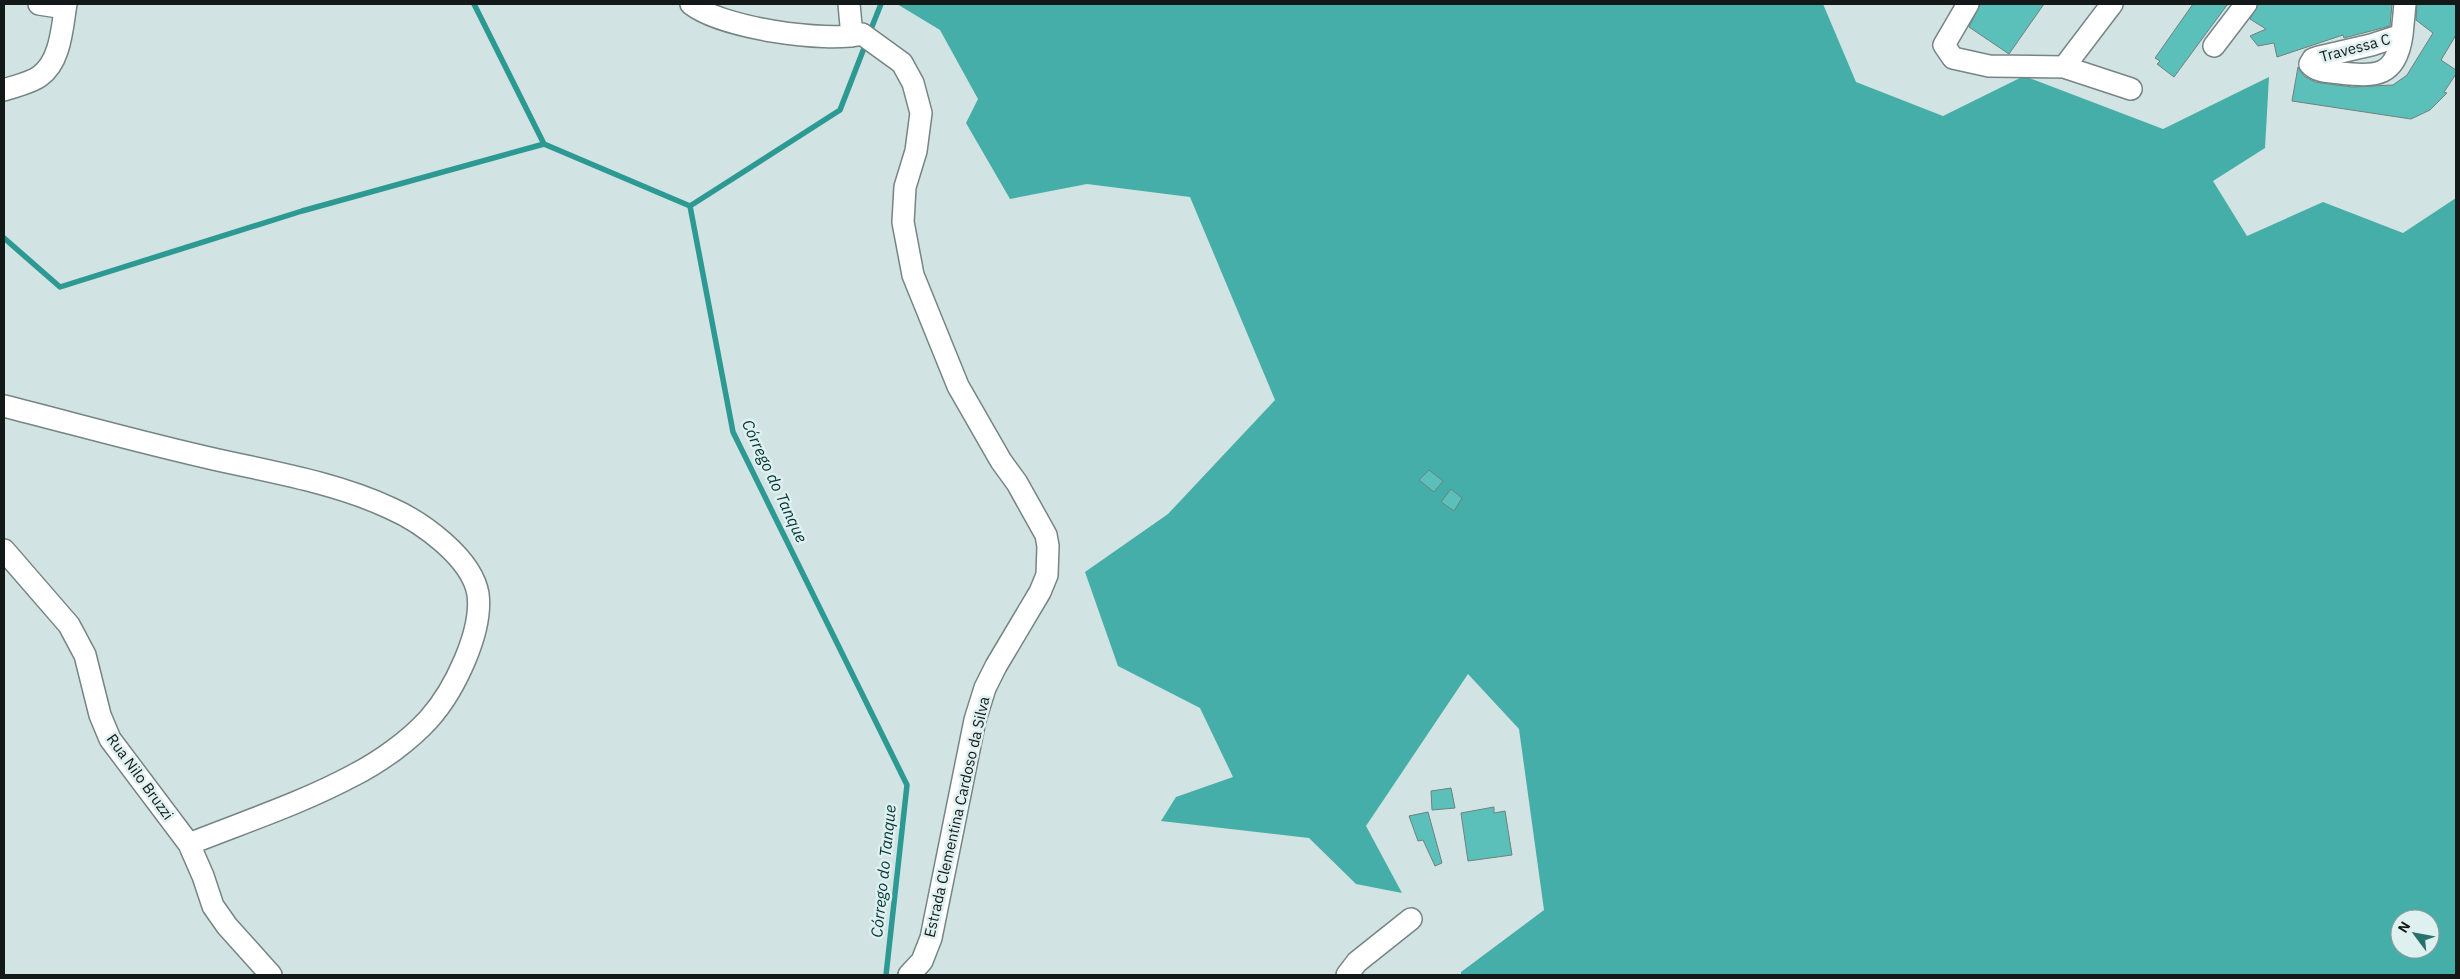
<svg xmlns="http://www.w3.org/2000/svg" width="2460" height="979" font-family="'IBM Plex Sans',sans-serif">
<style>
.forest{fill:#46aea8;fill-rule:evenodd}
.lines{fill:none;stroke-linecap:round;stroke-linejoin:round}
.stream{stroke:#2c9993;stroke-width:5.5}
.building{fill:#5ac0b9;stroke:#70817f}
.minor-casing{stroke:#758584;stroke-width:24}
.minor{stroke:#fff;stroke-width:21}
.labels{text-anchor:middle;stroke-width:5;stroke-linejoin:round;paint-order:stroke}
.street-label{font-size:15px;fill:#131918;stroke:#def0ef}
.water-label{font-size:16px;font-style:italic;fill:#013432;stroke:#def0ef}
</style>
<rect width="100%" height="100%" fill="#d1e3e2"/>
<path class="forest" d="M897,4h926l33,78 87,34 81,-40 139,53 106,-52 -4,71 -52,33 34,55 76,-34 80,31 53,-35v777h-995v-3l83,-62 -25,-181 -51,-55 -102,152 36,67 -46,-9 -47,-46 -148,-17 15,-24 57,-20 -33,-69 -82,-42 -33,-94 83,-58 107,-114 -85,-203 -103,-13 -77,15 -44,-76 12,-24 -38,-69zM2400,919h30v30h-30z"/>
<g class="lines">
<path class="stream" d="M474,4l70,140 146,62
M869,34l12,-30
M866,43l-26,67 -150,96 43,226 174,353 -21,190
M4,238l56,49 242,-76 242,-67"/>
</g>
<path class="building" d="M1980,4h64l-35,50 -40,-27z
M2193,4h37l-3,1 -53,72 -17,-13 3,-3 -5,-3z
M2258,4h134l-2,22 -46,12 -1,-3 -66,22 -3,-14 -16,3 -8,-10 16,-7 -16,-10z
M2417,4h39v31l-15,25 15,10v4l-12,18 3,1 -17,17 -19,9 -119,-18 6,-34 6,9 11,6 37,5 41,-2 14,-10 26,-42 -17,-13z
M1429,470l14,11 -9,11 -15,-12z
M1451,489l11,9 -8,13 -13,-9z
M1451,788l4,20 -23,2 -1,-19z
M1494,807v6l11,-2 7,44 -44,6 -7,-48z
M1428,812l14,51 -7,3 -12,-26 -5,1 -9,-25z"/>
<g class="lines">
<g class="minor-casing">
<path id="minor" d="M39,4l26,4
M691,4c31,24 134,39 171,30l40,29 11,20 8,30 -5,38 -11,36 -2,35 10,53 45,111 43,75 16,22 29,52 2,11 -1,29 -7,17 -44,74 -11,22 -10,32 -44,218 -9,23 -13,14
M849,4l3,32
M1968,4l-24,41 9,13 36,8 75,1
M2112,4l-48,63 67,22
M2402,35c-6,42 -26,42 -62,38 -10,-1 -23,-1 -30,-9l3,-5 6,-2 52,-12 31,-10 3,-31
M2214,46l32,-42
M4,90c11,-4 27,-7 36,-14 21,-15 22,-49 26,-72
M4,406c71,18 142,38 214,54 58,13 118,23 172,48 32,14 82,50 88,86 5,38 -24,97 -49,125 -19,21 -49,43 -75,56 -52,28 -110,47 -165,69
M4,550l65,75 16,30 15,60 10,24 79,105 14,32 10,30 14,20 44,49
M1347,975l10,-13 54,-43"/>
</g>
<use href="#minor" class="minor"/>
</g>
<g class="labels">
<g class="street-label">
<text transform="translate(2355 48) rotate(-15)" y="5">Travessa C</text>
<text transform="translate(140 777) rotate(54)" y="5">Rua Nilo Bruzzi</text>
<text transform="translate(957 817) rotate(-77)" y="5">Estrada Clementina Cardoso da Silva</text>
</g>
<g class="water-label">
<text transform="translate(775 481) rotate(65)" y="6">Córrego do Tanque</text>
<text transform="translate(883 871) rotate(-84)" y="6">Córrego do Tanque</text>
</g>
</g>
<rect width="2460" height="979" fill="none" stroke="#131918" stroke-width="10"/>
<g transform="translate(2415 934) rotate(302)"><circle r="24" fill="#def0ef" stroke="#8d9a99"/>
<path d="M0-4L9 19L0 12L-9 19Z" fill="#28726d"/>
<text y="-8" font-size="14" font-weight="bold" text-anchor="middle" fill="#131918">N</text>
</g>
</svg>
